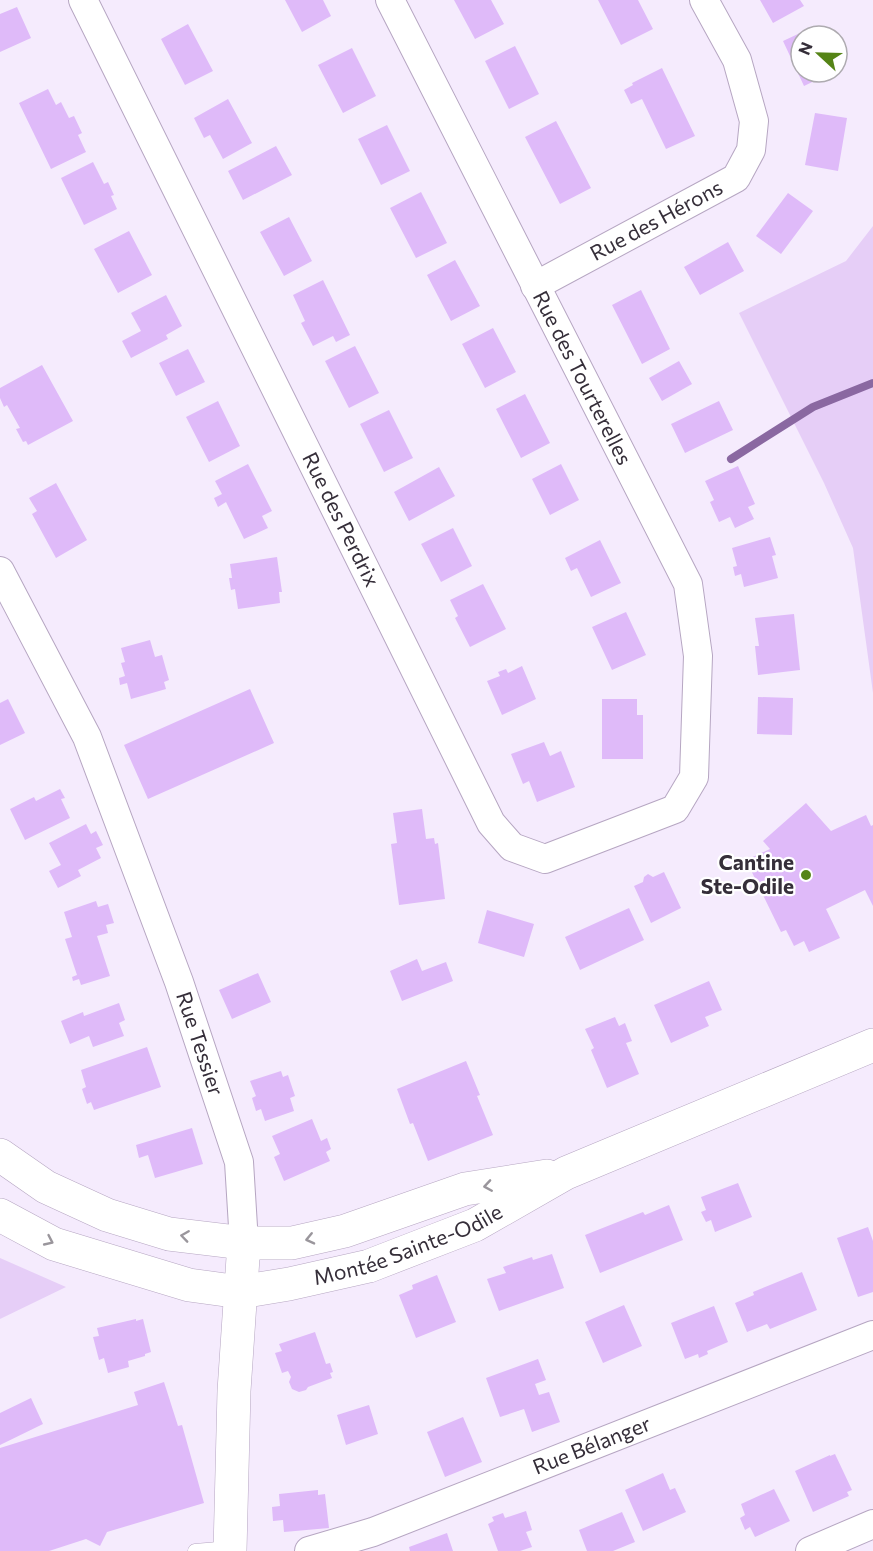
<svg xmlns="http://www.w3.org/2000/svg" width="873" height="1551" font-family="Commissioner,sans-serif">
<style>
.green{fill:#e6cef7}
.lines{fill:none;stroke-linecap:round;stroke-linejoin:round}
.stream{stroke:#8a68a1;stroke-width:8}
.building{fill:#dfbaf9}
.lane-casing{stroke:#b6a6c2;stroke-width:15}
.street-casing{stroke:#b6a6c2;stroke-width:30}
.secondary-casing{stroke:#b6a6c2;stroke-width:34}
.lane{stroke:#fff;stroke-width:14}
.street{stroke:#fff;stroke-width:28}
.secondary{stroke:#fff;stroke-width:33}
.oneway{stroke:#9a969c}
.poi-dot{fill:#558416;stroke:#fff;stroke-width:2}
.labels{text-anchor:middle;stroke-width:4.5;stroke-linejoin:round;paint-order:stroke}
.street-label{font-size:21px;fill:#352e39;stroke:#fff}
.poi-label{font-size:21px;font-weight:bold;fill:#352e39;stroke:#fff;text-anchor:end}
</style>
<rect width="100%" height="100%" fill="#f5ebfd"/>
<path class="green" d="M873,226v467l-20,-145 -29,-65 -85,-170 107,-52z
M0,1258l66,29 -66,32z"/>
<g class="lines">
<path class="stream" d="M731,459l82,-52 60,-24"/>
</g>
<path class="building" d="M285,0h38l8,16 -29,16z
M454,0h37l13,24 -29,15z
M598,0h40l15,29 -32,16z
M760,0h40l4,6 -31,17z
M17,7l14,31 -31,14v-38z
M188,24l25,47 -28,14 -24,-46z
M813,27l4,9h-16v36h32l-29,14 -21,-45z
M515,46l24,48 -30,15 -24,-48z
M352,48l24,48 -33,17 -25,-48z
M662,68l33,68 -29,13 -24,-50 -11,5 -7,-14 9,-5 -1,-2z
M48,89l8,16 5,-3 8,16 5,-2 8,17 -4,2 8,17 -35,17 -32,-66z
M228,99l24,44 -29,16 -13,-24 -6,3 -10,-20z
M815,113l32,5 -9,53 -33,-6z
M556,121l35,67 -31,16 -35,-67z
M387,125l23,46 -29,14 -23,-46z
M276,146l16,29 -49,25 -15,-29z
M93,162l11,22 4,-2 6,13 -3,1 6,13 -33,16 -23,-47z
M421,192l26,51 -31,15 -26,-50z
M788,193l25,18 -32,43 -25,-18z
M289,217l23,44 -28,15 -24,-44z
M129,231l23,44 -34,18 -24,-44z
M728,242l16,29 -44,24 -16,-28z
M455,260l25,46 -29,15 -24,-46z
M323,280l27,55 -14,7 -3,-6 -20,10 -12,-23 4,-2 -12,-26z
M641,290l29,59 -28,15 -30,-59z
M166,295l16,31 -16,9 2,4 -37,19 -9,-17 19,-10 -10,-18z
M493,328l23,44 -31,16 -23,-44z
M355,346l24,47 -30,15 -24,-47z
M188,349l17,33 -29,14 -17,-33z
M679,361l13,23 -30,17 -13,-23z
M42,365l31,56 -45,24 -2,-4 -3,1 -7,-13 4,-1 -13,-23 -3,2 -4,-9v-10z
M525,394l25,49 -29,15 -25,-49z
M218,401l22,45 -31,16 -23,-45z
M719,401l14,29 -48,23 -14,-29z
M389,410l24,48 -29,14 -24,-48z
M248,464l24,47 -10,5 6,12 -24,11 -18,-37 -8,5 -4,-9 8,-4 -7,-13z
M561,464l18,36 -29,15 -18,-36z
M738,466l17,38 -7,3 6,12 -19,9 -5,-11 -11,5 -9,-20 4,-2 -9,-19z
M439,467l16,29 -46,25 -15,-29z
M56,483l31,57 -31,18 -24,-44 5,-3 -8,-13z
M453,528l19,38 -31,16 -20,-38z
M770,537l6,18 -4,1 6,22 -34,9 -3,-13 -6,2 -2,-9 4,-1 -5,-18z
M600,540l21,43 -30,14 -14,-29 -6,3 -6,-13z
M277,557l5,35h-3l1,11 -42,6 -3,-20 -4,1 -2,-12h3l-2,-14z
M483,584l23,45 -36,18 -15,-29 3,-2 -8,-16z
M626,612l20,43 -34,15 -20,-43z
M794,614l6,56 -42,5 -3,-29h4l-4,-28z
M150,640l5,17 7,-2 7,25 -5,2 2,7 -35,10 -4,-16 -7,2 -1,-7 6,-2 -4,-13 4,-1 -4,-14z
M522,666l14,33 -34,16 -15,-34 13,-5 -2,-4 8,-3 2,4z
M250,689l24,54 -126,56 -24,-54z
M758,697l35,1 -1,37 -35,-1z
M8,699l17,34 -25,12v-42z
M602,699h35v16h6v44h-41z
M544,742l6,14 11,-5 14,36 -38,15 -8,-21 -6,3 -12,-30z
M60,789l5,9 -4,1 9,19 -45,22 -15,-31 24,-12 2,4z
M806,803l25,28 35,-16 5,11 2,-1v81l-8,-16 -39,19 14,29 -31,14 -5,-11 -10,5 -8,-16 -5,2 -35,-72 24,-11 -7,-8z
M422,809l4,30 8,-1 1,6 3,-1 7,56 -46,6 -8,-61 6,-1 -4,-30z
M86,824l5,10 5,-3 7,14 -7,3 5,10 -23,12 3,6 -23,12 -9,-17 12,-6 -12,-22z
M664,872l17,36 -30,15 -17,-37 9,-4 1,-5 4,-3 5,3z
M96,901l2,6 10,-3 6,19 -8,2 2,8 -11,3 13,40 -29,9 -2,-6 -6,2 -1,-4 5,-2 -12,-36 7,-2 -8,-25z
M629,908l15,32 -64,30 -15,-33z
M487,910l47,14 -10,33 -46,-14z
M417,959l5,12 24,-9 7,19 -51,20 -12,-30z
M258,973l13,29 -39,17 -13,-29z
M709,981l13,29 -17,7 4,9 -38,17 -17,-38z
M119,1003l6,17 -6,3 5,13 -31,11 -4,-11 -19,8 -9,-23 22,-9 1,4z
M615,1017l4,9 6,-3 7,18 -6,2 13,31 -32,14 -16,-38 3,-2 -9,-19z
M147,1047l14,40 -67,23 -3,-8 -4,2 -5,-15 4,-2 -5,-17z
M466,1061l14,34 -3,1 16,39 -65,26 -15,-38 -3,1 -13,-35z
M281,1071l2,6 5,-2 7,21 -5,2 4,13 -29,10 -4,-12 -5,2 -4,-13 4,-2 -6,-15z
M312,1119l9,22 6,-3 4,11 -5,3 4,9 -46,20 -10,-24 6,-3 -8,-18z
M192,1128l11,36 -48,14 -7,-23 -9,3 -3,-13z
M738,1183l14,34 -37,15 -4,-12 -5,2 -5,-10 5,-2 -5,-13z
M669,1205l14,35 -83,33 -15,-38 58,-23 2,3z
M868,1227l5,14v51l-15,5 -21,-59z
M552,1254l12,34 -65,23 -12,-32 19,-6 -3,-6 29,-10 1,3z
M802,1272l15,38 -47,19 -3,-5 -20,8 -12,-29 19,-8 -1,-3z
M437,1275l19,47 -40,16 -17,-43 14,-6 -1,-4z
M624,1305l18,41 -39,17 -18,-41z
M714,1306l14,36 -21,9 1,3 -9,4 -1,-4 -13,5 -14,-36z
M136,1319v2l7,-2 8,33 -6,2v2l-17,5 1,6 -21,6 -4,-15 -5,2 -6,-23 6,-1 -2,-8z
M315,1332l11,32 4,-1 3,9 -3,1 2,5 -24,9 -2,3 -7,2 -7,-3 -3,-7 2,-5 -3,-6 -6,2 -7,-20 7,-2 -3,-7z
M538,1359l8,21 -11,4 4,11 10,-3 11,30 -28,10 -8,-23 -24,8 -14,-39z
M164,1382l14,44 4,-1 22,78 -97,29 -7,14 -14,-7 -37,12h-49v-103l138,-43 -4,-13z
M31,1398l12,26 -43,21v-32z
M369,1405l9,29 -32,11 -9,-30z
M463,1417l19,45 -37,15 -18,-45z
M835,1454l17,36 -5,2 2,4 -36,16 -18,-41 35,-16v1z
M663,1473l7,17 5,-2 11,24 -43,19 -18,-41z
M774,1489l16,32 -35,16 -5,-10 -5,3 -5,-12 5,-3 -4,-11z
M318,1490v5l7,-1 4,34 -45,4 -1,-12 -10,1 -1,-14 8,-1 -1,-12z
M526,1511l6,19 -6,2 6,15 -12,4h-22l-10,-27 6,-3 -2,-4 11,-4 2,5z
M622,1512l13,30 -22,9h-26l-8,-21z
M447,1533l6,18h-43l-1,-4z"/>
<g class="lines">
<g class="lane-casing">
<path id="lane" d="M195,1551l35,-3"/>
</g>
<g class="street-casing">
<g id="street">
<path id="s1" d="M83,0l408,823 21,24 33,12 130,-50 19,-32 4,-121 -10,-72 -298,-584"/>
<path id="s2" d="M535,286l201,-108 15,-28 3,-29 -17,-61 -33,-60"/>
<path id="s3" d="M0,571l87,166 92,245 60,180 5,81"/>
<path id="s4" d="M309,1551l64,-19 500,-197"/>
<path d="M810,1551l63,-27"/>
</g>
</g>
<g class="secondary-casing">
<g id="secondary">
<path d="M0,1155l46,32 61,28 62,19 75,9h48l53,-12 120,-42 82,-13"/>
<path id="s5" d="M0,1215l54,29 135,41 51,7 49,-8 80,-18 106,-41 91,-52 307,-128"/>
<path d="M230,1551l4,-160 10,-148"/>
</g>
</g>
<use href="#lane" class="lane"/>
<use href="#street" class="street"/>
<use href="#secondary" class="secondary"/>
</g>
<defs><path id="oneway-chevron" d="M-2-3.5L2.5 0L-2 3.5" fill="none" stroke-width="1.6" stroke-linecap="round" stroke-linejoin="round" transform="scale(1.5)"/></defs>
<g class="oneway">
<use href="#oneway-chevron" transform="translate(488 1186) rotate(171)"/>
<use href="#oneway-chevron" transform="translate(185 1236) rotate(-172)"/>
<use href="#oneway-chevron" transform="translate(310 1239) rotate(167)"/>
<use href="#oneway-chevron" transform="translate(49 1241) rotate(25)"/>
</g>
<circle class="poi-dot" cx="806" cy="875" r="6"/>
<g class="labels">
<g class="street-label">
<text dy="7" stroke="none"><textPath href="#s2" startOffset="138">Rue des Hérons</textPath></text>
<text transform="translate(582 378) rotate(63)" y="7">Rue des Tourterelles</text>
<text dy="7" stroke="none"><textPath href="#s1" startOffset="580">Rue des Perdrix</textPath></text>
<text dy="7" stroke="none"><textPath href="#s3" startOffset="514">Rue Tessier</textPath></text>
<text dy="7" stroke="none"><textPath href="#s5" startOffset="429">Montée Sainte-Odile</textPath></text>
<text dy="7" stroke="none"><textPath href="#s4" startOffset="302">Rue Bélanger</textPath></text>
</g>
<g class="poi-label">
<text x="794" y="870">Cantine<tspan x="794" dy="24">Ste-Odile</tspan></text>
</g>
</g>
<g transform="translate(819 54) rotate(292)"><circle r="28" fill="#ffffff" stroke="#aeabb0" stroke-width="1.5"/>
<path d="M0-4.5L10 22L0 15L-10 22Z" fill="#558416"/>
<text y="-9" font-size="16" font-weight="bold" text-anchor="middle" fill="#352e39">N</text>
</g>
</svg>
